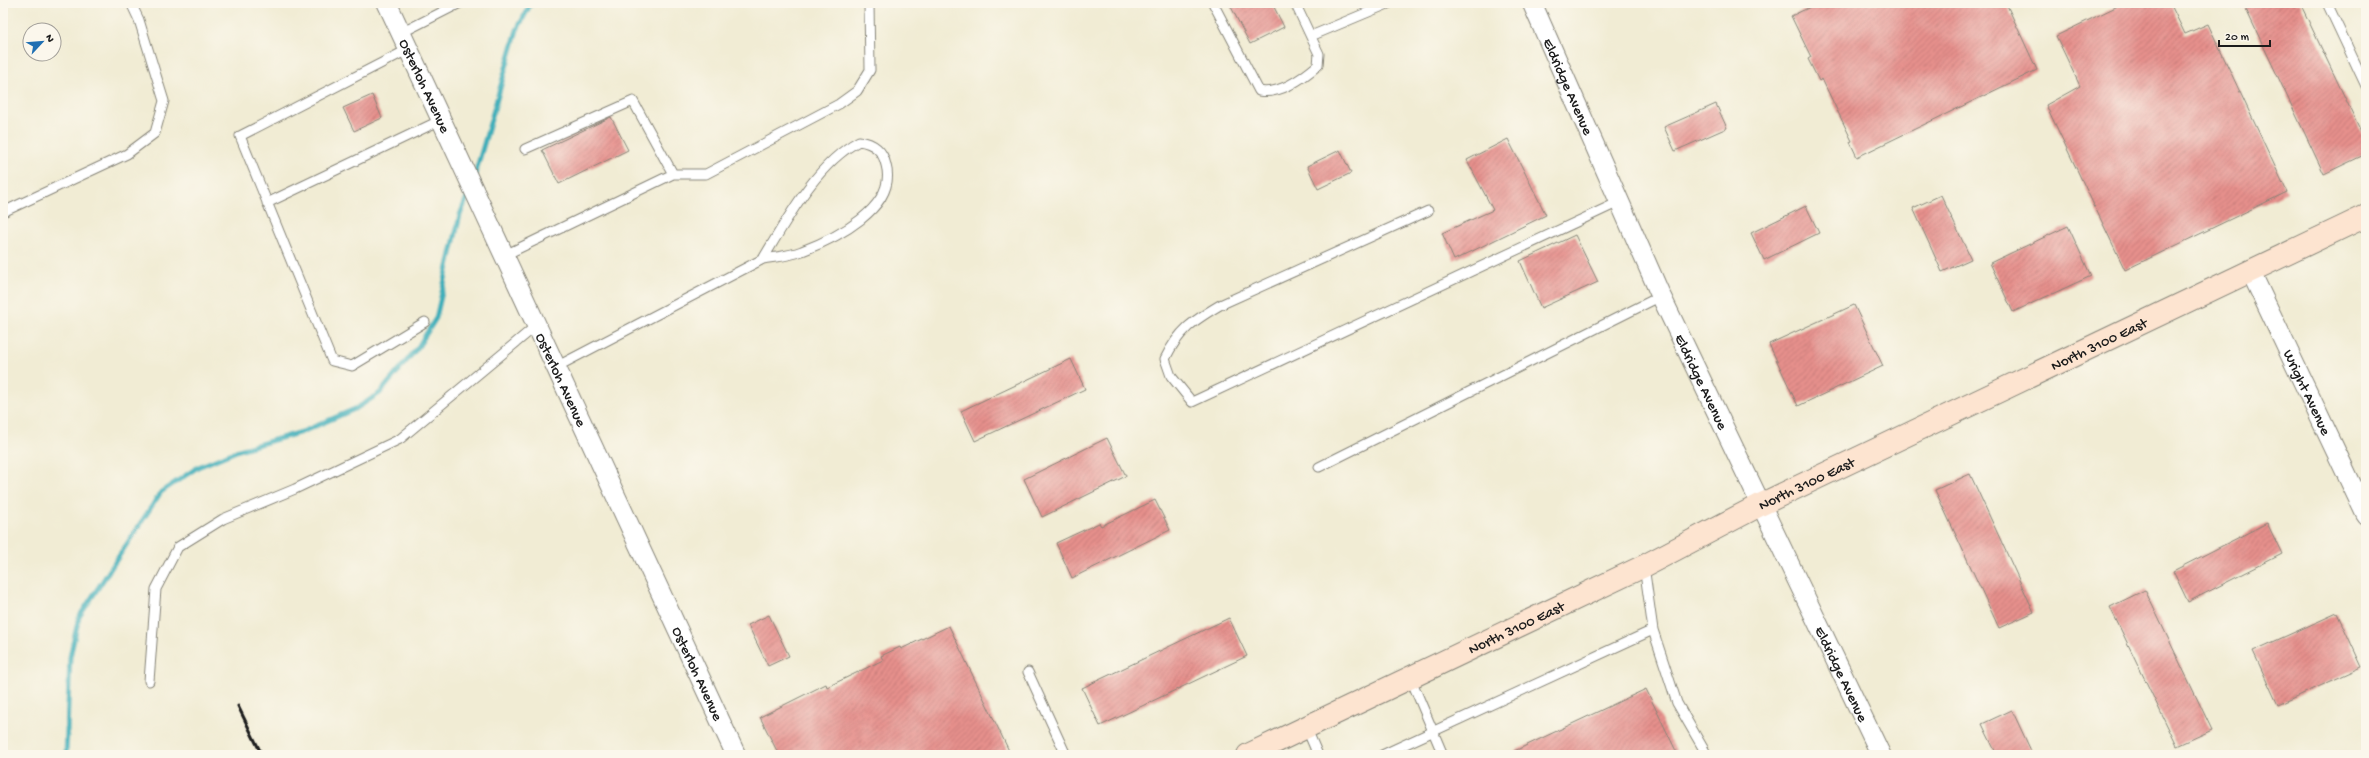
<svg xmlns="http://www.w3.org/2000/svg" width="2369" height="758" font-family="'Gochi Hand',sans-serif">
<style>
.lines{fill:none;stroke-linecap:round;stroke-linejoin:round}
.stream{stroke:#3fafba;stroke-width:5}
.building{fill:url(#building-hatch)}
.service-casing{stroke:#868478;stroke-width:11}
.minor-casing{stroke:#868478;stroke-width:21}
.secondary-casing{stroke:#868478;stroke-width:24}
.service{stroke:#fff;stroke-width:9}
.minor{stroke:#fff;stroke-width:19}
.secondary{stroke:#fde4d0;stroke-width:22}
.rail{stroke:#1c1c1c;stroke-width:3}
.labels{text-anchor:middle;stroke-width:3;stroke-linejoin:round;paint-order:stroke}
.street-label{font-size:15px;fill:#1c1c1c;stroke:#fbf7ec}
</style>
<defs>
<pattern id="building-hatch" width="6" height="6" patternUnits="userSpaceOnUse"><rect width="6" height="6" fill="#e6908c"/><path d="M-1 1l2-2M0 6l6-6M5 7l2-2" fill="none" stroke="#ba7572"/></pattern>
</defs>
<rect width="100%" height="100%" fill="#fbf7ec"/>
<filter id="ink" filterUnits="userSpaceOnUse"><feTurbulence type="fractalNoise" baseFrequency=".025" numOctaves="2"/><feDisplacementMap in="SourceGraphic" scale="8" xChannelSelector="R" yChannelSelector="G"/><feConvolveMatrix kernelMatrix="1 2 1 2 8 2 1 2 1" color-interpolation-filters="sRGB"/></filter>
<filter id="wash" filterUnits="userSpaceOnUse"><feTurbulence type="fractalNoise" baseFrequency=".012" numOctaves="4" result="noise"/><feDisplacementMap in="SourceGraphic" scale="16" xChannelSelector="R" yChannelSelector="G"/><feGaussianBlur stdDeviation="0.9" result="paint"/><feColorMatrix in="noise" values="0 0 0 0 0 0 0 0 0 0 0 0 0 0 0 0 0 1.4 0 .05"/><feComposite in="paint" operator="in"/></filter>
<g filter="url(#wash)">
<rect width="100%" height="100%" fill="#f1ecd4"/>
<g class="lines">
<path class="stream" d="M474,178l43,-148 14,-27
M66,755l4,-98 9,-40 82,-125 37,-25 41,-17 63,-18 55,-24 23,-15 38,-46 18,-29 24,-103 9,-23"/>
</g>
<g id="blocks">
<path class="building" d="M1229,3h43l12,24 -34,17z
M1819,3h187l31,67 -180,87 -7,-15 2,-1 -30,-62 -3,2 -11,-22 3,-2 -20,-41z
M2124,3h46l15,31 23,-10 79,168 -162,78 -79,-165 34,-19 -24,-50z
M2243,3h57l66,139v12l-42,20z
M372,95l10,23 -28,13 -11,-23z
M1716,104l11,24 -52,23 -11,-24z
M611,117l17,33 -69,34 -17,-34z
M1508,139l38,76 -92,45 -12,-27 51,-23 -26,-50z
M1340,150l11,23 -33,16 -11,-23z
M1941,195l30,64 -29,13 -29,-64z
M1806,206l13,27 -55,27 -13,-27z
M2068,226l23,50 -78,36 -23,-49z
M1575,235l23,47 -57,26 -21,-47z
M1854,305l29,61 -85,40 -29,-62z
M1071,359l14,30 -110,52 -14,-30z
M1107,438l19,38 -84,41 -18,-38z
M1970,474l64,138 -35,16 -64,-138z
M1155,500l15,30 -98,48 -16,-35 43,-20 2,3z
M2267,523l15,31 -94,48 -15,-31z
M2145,590l67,140 -35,16 -67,-139z
M2337,613l25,54 -84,38 -25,-54z
M769,615l20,41 -21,10 -20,-41z
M1229,618l18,38 -147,70 -18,-38z
M949,626l62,129h-232l-19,-38 66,-33 1,3 56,-27 -2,-4 19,-9 1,2z
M1646,689l32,66h-172z
M2012,710l21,45h-36l-15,-31z"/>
</g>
</g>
<g filter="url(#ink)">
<use href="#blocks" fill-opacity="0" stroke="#868478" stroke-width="1"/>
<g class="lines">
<g class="service-casing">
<path id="service" d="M1213,3l46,88c20,4 44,-13 59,-26l1,-11 -24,-51
M2327,3l39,83
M401,33l59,-30
M1311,36l79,-33
M409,49l-169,87 92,225 20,5 73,-44
M859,141c15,2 24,10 27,24 12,43 -52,74 -84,86 -12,5 -27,6 -39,8 24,-40 54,-96 96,-118z
M525,149l108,-48 40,73h33l133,-70 18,-13 13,-21 -1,-67
M267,203l174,-83
M1428,211l-208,94c-27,16 -41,25 -55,54l6,17 21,26 427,-200
M3,212l124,-58 28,-21 9,-32 -25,-81 -8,-17
M505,255l168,-81
M556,367l207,-108
M1319,467l342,-171
M1644,566l9,64 24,73 30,52
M1028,672l38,83
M1410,677l33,78
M149,681l7,-92 22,-42 45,-28 72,-30 105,-50 137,-114
M1306,727l12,28
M1382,755l271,-125"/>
</g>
<g class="minor-casing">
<g id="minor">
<path id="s1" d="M387,3l349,752"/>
<path id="s2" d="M1532,3l129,293 220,459"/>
<path id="s3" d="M2250,270l116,245"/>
</g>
</g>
<g class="secondary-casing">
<g id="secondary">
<path id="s4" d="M1248,755l396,-189 116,-61 606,-289"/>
</g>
</g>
<use href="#service" class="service"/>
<use href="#minor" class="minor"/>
<use href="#secondary" class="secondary"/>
<path class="rail" d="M238,706l24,49"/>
</g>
</g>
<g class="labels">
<g class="street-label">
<text dy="5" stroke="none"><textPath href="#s1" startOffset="91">Osterloh Avenue</textPath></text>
<text dy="5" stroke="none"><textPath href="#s2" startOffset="91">Eldridge Avenue</textPath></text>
<text dy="5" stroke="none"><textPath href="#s4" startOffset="945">North 3100 East</textPath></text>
<text dy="5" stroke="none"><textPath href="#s1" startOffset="415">Osterloh Avenue</textPath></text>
<text dy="5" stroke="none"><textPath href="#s2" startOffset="415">Eldridge Avenue</textPath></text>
<text dy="5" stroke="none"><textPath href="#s3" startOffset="135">Wright Avenue</textPath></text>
<text dy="5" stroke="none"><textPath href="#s4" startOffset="621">North 3100 East</textPath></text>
<text dy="5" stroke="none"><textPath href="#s4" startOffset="297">North 3100 East</textPath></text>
<text dy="5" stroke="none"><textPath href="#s1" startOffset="739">Osterloh Avenue</textPath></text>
<text dy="5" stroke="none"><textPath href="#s2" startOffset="739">Eldridge Avenue</textPath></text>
</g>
</g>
<rect width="2369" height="758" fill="none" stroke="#fbf7ec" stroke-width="16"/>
<g transform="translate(42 42) rotate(64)"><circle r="19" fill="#fbf7ec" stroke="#a29f99"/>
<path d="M0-3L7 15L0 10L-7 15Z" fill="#1f6fb2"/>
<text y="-6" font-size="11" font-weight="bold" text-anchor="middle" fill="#1c1c1c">N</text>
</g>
<path d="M2219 40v6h51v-6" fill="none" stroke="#1c1c1c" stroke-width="2"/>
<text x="2225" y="40" font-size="12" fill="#1c1c1c" stroke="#fbf7ec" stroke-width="3" paint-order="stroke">20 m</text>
</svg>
